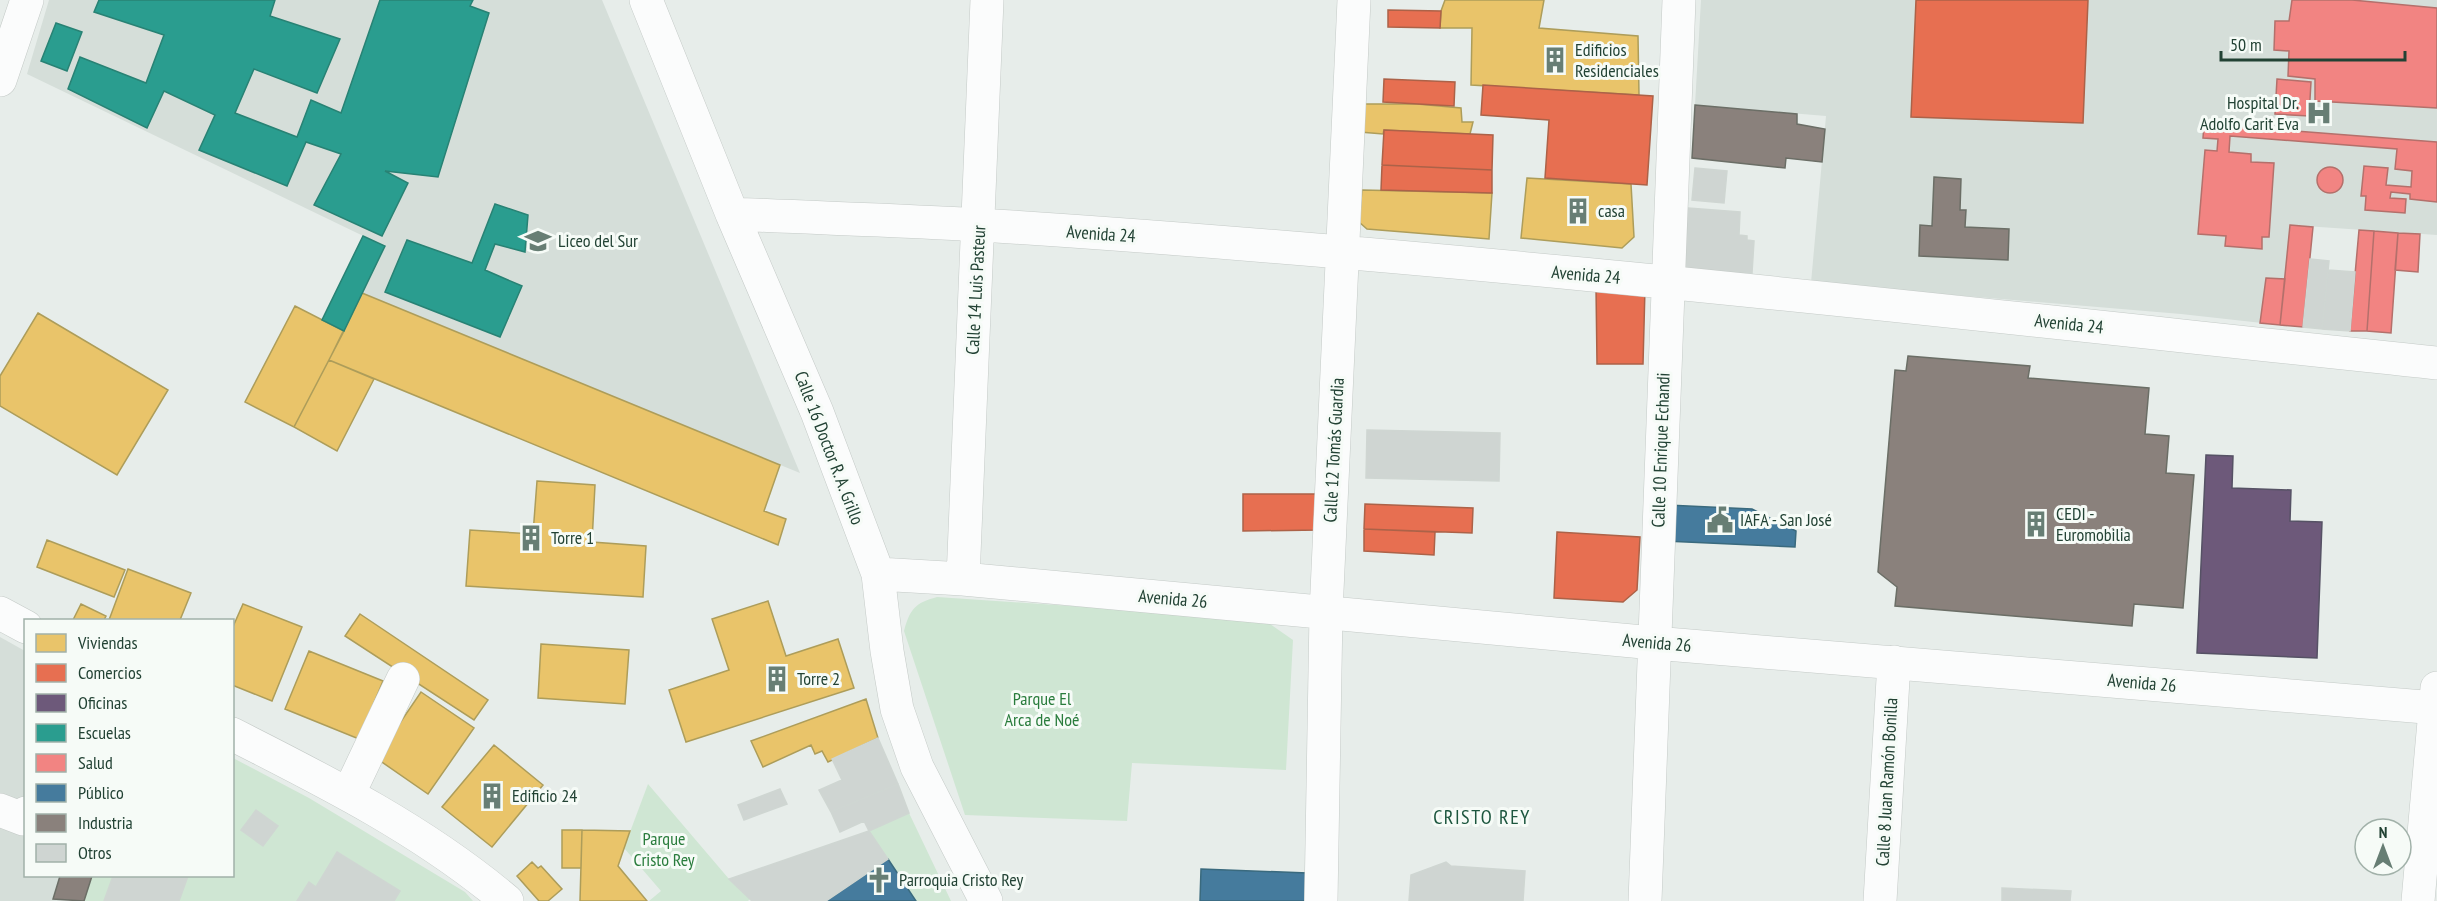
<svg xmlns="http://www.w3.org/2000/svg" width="2437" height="901" font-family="'PT Sans Narrow',sans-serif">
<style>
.built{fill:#d5ded9}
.green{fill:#cfe6d3}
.homes{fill:#e9c46a;stroke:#ad9d5a;stroke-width:1.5}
.shops{fill:#e76f51;stroke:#ac6248;stroke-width:1.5}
.offices{fill:#6d597a;stroke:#565265;stroke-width:1.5}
.schools{fill:#2a9d8f;stroke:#288274;stroke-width:1.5}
.health{fill:#f28482;stroke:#b4706b;stroke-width:1.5}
.public{fill:#457b9d;stroke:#3a6a7e;stroke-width:1.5}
.industry{fill:#8a817c;stroke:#6b6e66;stroke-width:1.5}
.building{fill:#cfd5d2;stroke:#cfd6d2;stroke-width:1.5}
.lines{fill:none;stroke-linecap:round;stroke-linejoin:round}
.minor-casing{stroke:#c4cac7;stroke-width:34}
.minor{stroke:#fbfcfc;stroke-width:33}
.labels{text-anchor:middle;stroke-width:6;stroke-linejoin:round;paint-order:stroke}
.poi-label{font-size:18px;fill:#224234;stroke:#f6fbf7;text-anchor:start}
.street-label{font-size:18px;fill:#224234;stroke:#f6fbf7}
.park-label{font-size:18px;fill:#297c3c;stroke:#f6fbf7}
.neighbourhood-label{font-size:20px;letter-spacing:1.5px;fill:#1c563e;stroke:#f6fbf7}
</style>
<rect width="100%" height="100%" fill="#e7edea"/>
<path class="built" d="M49,0h553l198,473 -438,-180 22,-47 -357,-172z
M1701,0h736v235l-147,-10 -10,100 -99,-11 -370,-31 15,-167 -131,-11z
M0,637l25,14 1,225h66l-8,25h-84z"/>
<path class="green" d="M937,597l326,22 30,21 -7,130 -154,-7 -5,58 -162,-6 -61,-184c6,-22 11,-28 33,-34z
M233,758l76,40 156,94 8,9h-79l6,-10 -62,-39 -22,35 -7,-4 -12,18h-118l9,-25h44z
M648,784l81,95 21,20 -2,2h-99l12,-10 -37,-43z
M909,813l42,88h-35l-47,-70z
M92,876h21l-9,25h-20z"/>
<path class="homes" d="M1445,0h99l-5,28 99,8 1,59 -168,-10 1,-57h-32l1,-17z
M1363,104h54l44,4 1,14h11l-3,12 -86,-4 -1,4 -23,-2z
M1527,178l104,6 3,53 -12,11 -101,-10z
M1362,190l130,3 -3,46 -122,-10 -8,-7z
M362,293l418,172 -16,46 22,8 -8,26 -449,-185z
M295,306l49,25 -50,96 -49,-25z
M38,313l130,77 -51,85 -117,-69v-30z
M329,360l45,19 -37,72 -43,-24z
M537,481l58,4 -3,57 54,4 -3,51 -177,-11 4,-56 63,4z
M47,540l78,30 -11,27 -77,-30z
M128,569l63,24 -11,27h-71z
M768,601l18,55 52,-17 16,49 -168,54 -17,-52 60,-20 -17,-51z
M81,604l25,12 -2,4h-31z
M243,604l59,23 -30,74 -40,-16v-56z
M360,614l128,86 -14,20 -129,-84z
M541,644l88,6 -4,54 -87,-6z
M309,651l74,30 -24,58 -74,-30z
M421,692l53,36 -46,66 -52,-36z
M866,699l12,39 -50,24 -6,-11 -7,3 -4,-9 -48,22 -12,-26z
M494,745l49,40 -51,62 -50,-40z
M562,830h20l-1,38h-19z
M582,830l48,1 -12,35 29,35h-67z
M532,862l6,6 3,-2 21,23 -14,12h-9l-22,-25z"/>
<path class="shops" d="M1916,0h172l-5,123 -172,-6z
M1388,10l53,1 -1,17 -52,-1z
M1384,79l71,3 -1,24 -71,-4z
M1483,85l170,11 -6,89 -102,-7 4,-58 -68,-5z
M1384,130l109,5 -1,35 -110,-5z
M1382,165l110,5v23l-111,-3z
M1596,287l49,1 -2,76h-46z
M1243,494h76v36l-76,1z
M1365,504l108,4 -1,25 -108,-4z
M1364,529l71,3 -1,23 -70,-4z
M1557,532l83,5 -3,53 -14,12 -69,-4z"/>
<path class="offices" d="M2206,455l27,1 -1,32 59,2 -1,31 32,1 -5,136 -120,-5z"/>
<path class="schools" d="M99,0h176l-5,16 70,23 -23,54 -63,-24 -19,44 62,24 14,-37 30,13 39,-113h93l-3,6 19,7 -51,164 -53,-6 23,12 -26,53 -68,-31 27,-51 -35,-12 -19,44 -88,-36 16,-35 -51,-24 -17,37 -79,-39 12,-32 66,26 18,-48 -70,-23z
M56,23l26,9 -15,39 -26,-10z
M495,204l33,11 -3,37 -30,-8 -10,26 37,16 -22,51 -115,-45 22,-52 65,23z
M363,236l22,10 -41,85 -22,-11z"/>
<path class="health" d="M2292,0h60l85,8v100l-122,-7v-22l-27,-3 1,-25 -15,-1 1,-29h14z
M2277,79l34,3 -2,34 -34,-2z
M2204,124l233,18v60l-27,-3v-5l-19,-2 -1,6 16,1 -1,14 -40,-3 1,-14h-5l3,-30 24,2 -2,17 25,2 1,-16 -17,-2 2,-20 -167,-13 -1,16 22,2v8l23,1 -5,74h-7v12l-37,-3 1,-10 -28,-2 7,-84 12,1 1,-12 -15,-1z
M2317 180a13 13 0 1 1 26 0a13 13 0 1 1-26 0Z
M2290,225l23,2 -10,100 -23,-2z
M2359,230l15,1 -7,100h-17z
M2374,231l24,2 -7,100 -24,-2z
M2398,233l22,1 -2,38 -23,-2z
M2266,278l19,1 -5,46 -20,-2z"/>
<path class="public" d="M1667,505l85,4 44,22 -1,16 -130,-6z
M888,859l28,42h-90z
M1201,869l106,4 -1,28h-106z"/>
<path class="industry" d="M1695,105l102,9v10l28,5 -3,33 -36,-4 -1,10 -93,-10z
M1934,177l27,2 -1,31h6l-1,17 44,2 -1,31 -89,-4 1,-31 12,1z
M1908,356l122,10 -2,12 121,10 -4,46 24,2 -3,37 28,2 -11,133 -49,-4 -2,22 -237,-20 2,-19 -19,-15 17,-202 11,1z
M60,876h32l-8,25 -31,-2z"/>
<path class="building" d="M1695,168l32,3 -3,32 -32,-3z
M1688,208l52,4 -1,23 8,1v4l7,1 -2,32 -69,-4z
M2310,259l19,2 -7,68 -19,-2z
M2328,270l27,2 -5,59 -28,-2z
M1367,430l133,3 -1,48 -133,-3z
M878,738l20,46 -67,28 -12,-22 23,-10 -10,-21z
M898,784l11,29 -40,18 -5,-10 -24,11 -9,-20z
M780,789l7,15 -43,16 -6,-15z
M256,810l22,16 -15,20 -22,-16z
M869,831l19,28 -62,42h-74l-23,-22z
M337,852l63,39 -6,10h-97l12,-19 7,5z
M1446,862l5,4 74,5 -2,30h-114l2,-26z
M113,876h75l-9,25h-75z
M2002,888l69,3 -1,10h-68z"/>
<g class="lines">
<g class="minor-casing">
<path id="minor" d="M646,0l86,214 85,198 61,162 9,77 10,58 20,58 69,134
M0,80l27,-80
M732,214c83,4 166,6 249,11 487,31 971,87 1456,138
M878,574l85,5 691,64 783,65
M963,579l24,-579
M0,613l26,14
M232,734c97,49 192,97 275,167
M349,793l54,-114
M0,810l23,9 3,-6
M1321,901l5,-288 28,-613
M1645,901l34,-901
M1880,901l14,-239
M2418,901l19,-213"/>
</g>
<use href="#minor" class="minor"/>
</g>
<defs>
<g id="building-bare" transform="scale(2.07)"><path d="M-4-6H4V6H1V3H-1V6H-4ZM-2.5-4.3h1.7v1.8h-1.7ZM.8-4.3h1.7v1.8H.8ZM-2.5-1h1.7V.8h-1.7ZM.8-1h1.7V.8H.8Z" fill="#677e74" stroke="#f6fbf7" stroke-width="2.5" paint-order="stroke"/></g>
<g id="hospital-bare" transform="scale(2.07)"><path d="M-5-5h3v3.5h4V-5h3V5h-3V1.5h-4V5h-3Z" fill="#677e74" stroke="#f6fbf7" stroke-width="2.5" paint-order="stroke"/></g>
<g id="school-bare" transform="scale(2.07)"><path d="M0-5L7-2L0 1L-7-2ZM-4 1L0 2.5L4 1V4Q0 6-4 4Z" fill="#677e74" stroke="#f6fbf7" stroke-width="2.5" paint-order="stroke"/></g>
<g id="civic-bare" transform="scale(2.07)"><path d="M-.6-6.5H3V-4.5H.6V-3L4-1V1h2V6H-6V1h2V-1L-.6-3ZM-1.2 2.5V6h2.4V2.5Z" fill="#677e74" stroke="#f6fbf7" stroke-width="2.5" paint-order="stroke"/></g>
<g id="church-bare" transform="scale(2.07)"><path d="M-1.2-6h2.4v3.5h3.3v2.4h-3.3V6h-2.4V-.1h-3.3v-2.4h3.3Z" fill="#677e74" stroke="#f6fbf7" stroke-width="2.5" paint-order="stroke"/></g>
</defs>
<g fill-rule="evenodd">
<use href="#building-bare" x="1555" y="60"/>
<use href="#hospital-bare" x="2319" y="113"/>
<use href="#building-bare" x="1578" y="211"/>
<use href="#school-bare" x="538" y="241"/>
<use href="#civic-bare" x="1720" y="520"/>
<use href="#building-bare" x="2036" y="524"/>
<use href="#building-bare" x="531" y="538"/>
<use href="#building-bare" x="777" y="679"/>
<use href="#building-bare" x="492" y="796"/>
<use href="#church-bare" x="879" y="880"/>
</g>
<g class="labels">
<g class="poi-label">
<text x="1575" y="56">Edificios<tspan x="1575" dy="21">Residenciales</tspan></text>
<text x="2299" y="109" text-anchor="end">Hospital Dr.<tspan x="2299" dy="21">Adolfo Carit Eva</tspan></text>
<text x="1598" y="217">casa</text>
<text x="558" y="247">Liceo del Sur</text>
<text x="2056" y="520">CEDI -<tspan x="2056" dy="21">Euromobilia</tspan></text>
<text x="1740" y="526">IAFA - San José</text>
<text x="551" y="544">Torre 1</text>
<text x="797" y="685">Torre 2</text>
<text x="512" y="802">Edificio 24</text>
<text x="899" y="886">Parroquia Cristo Rey</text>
</g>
<g class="street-label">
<text transform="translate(1101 234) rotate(4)" y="6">Avenida 24</text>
<text transform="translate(1586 275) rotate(5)" y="6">Avenida 24</text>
<text transform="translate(976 290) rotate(-87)" y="6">Calle 14 Luis Pasteur</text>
<text transform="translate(2069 324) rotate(6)" y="6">Avenida 24</text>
<text transform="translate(829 448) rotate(69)" y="6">Calle 16 Doctor R. A. Grillo</text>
<text transform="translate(1334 450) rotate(-87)" y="6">Calle 12 Tomás Guardia</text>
<text transform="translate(1661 450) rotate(-88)" y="6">Calle 10 Enrique Echandi</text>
<text transform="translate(1173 599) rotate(5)" y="6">Avenida 26</text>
<text transform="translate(1657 643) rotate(5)" y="6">Avenida 26</text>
<text transform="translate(2142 683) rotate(5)" y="6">Avenida 26</text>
<text transform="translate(1887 782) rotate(-87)" y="6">Calle 8 Juan Ramón Bonilla</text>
</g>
<g class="park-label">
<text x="1042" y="705">Parque El<tspan x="1042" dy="21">Arca de Noé</tspan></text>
<text x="664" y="845">Parque<tspan x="664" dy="21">Cristo Rey</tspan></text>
</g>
<g class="neighbourhood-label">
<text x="1482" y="824">CRISTO REY</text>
</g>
</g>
<rect x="24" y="619" width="210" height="258" fill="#f6fbf7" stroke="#a1b1a9" stroke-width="1.5"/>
<rect x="36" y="634" width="30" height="18" fill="#e9c46a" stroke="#a1b1a9" stroke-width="1.5"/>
<text x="78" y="649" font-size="18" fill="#224234">Viviendas</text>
<rect x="36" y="664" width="30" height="18" fill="#e76f51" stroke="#a1b1a9" stroke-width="1.5"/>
<text x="78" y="679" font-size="18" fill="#224234">Comercios</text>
<rect x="36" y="694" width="30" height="18" fill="#6d597a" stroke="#a1b1a9" stroke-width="1.5"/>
<text x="78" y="709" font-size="18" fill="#224234">Oficinas</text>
<rect x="36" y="724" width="30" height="18" fill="#2a9d8f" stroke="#a1b1a9" stroke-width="1.5"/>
<text x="78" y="739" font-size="18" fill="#224234">Escuelas</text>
<rect x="36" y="754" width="30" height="18" fill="#f28482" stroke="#a1b1a9" stroke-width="1.5"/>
<text x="78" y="769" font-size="18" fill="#224234">Salud</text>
<rect x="36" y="784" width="30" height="18" fill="#457b9d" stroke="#a1b1a9" stroke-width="1.5"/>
<text x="78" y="799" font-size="18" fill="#224234">Público</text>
<rect x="36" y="814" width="30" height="18" fill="#8a817c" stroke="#a1b1a9" stroke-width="1.5"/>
<text x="78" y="829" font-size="18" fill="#224234">Industria</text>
<rect x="36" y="844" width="30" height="18" fill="#cfd5d2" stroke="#a1b1a9" stroke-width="1.5"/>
<text x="78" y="859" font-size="18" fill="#224234">Otros</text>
<g transform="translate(2383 847)"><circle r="28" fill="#f6fbf7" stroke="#a1b1a9" stroke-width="1.5"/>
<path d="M0-4.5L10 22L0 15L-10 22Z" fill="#677e74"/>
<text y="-9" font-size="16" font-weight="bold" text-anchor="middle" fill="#224234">N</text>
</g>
<path d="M2221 51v9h184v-9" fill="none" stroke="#224234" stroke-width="3"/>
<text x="2230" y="51" font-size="18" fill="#224234" stroke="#f6fbf7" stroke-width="4.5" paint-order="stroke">50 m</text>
</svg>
